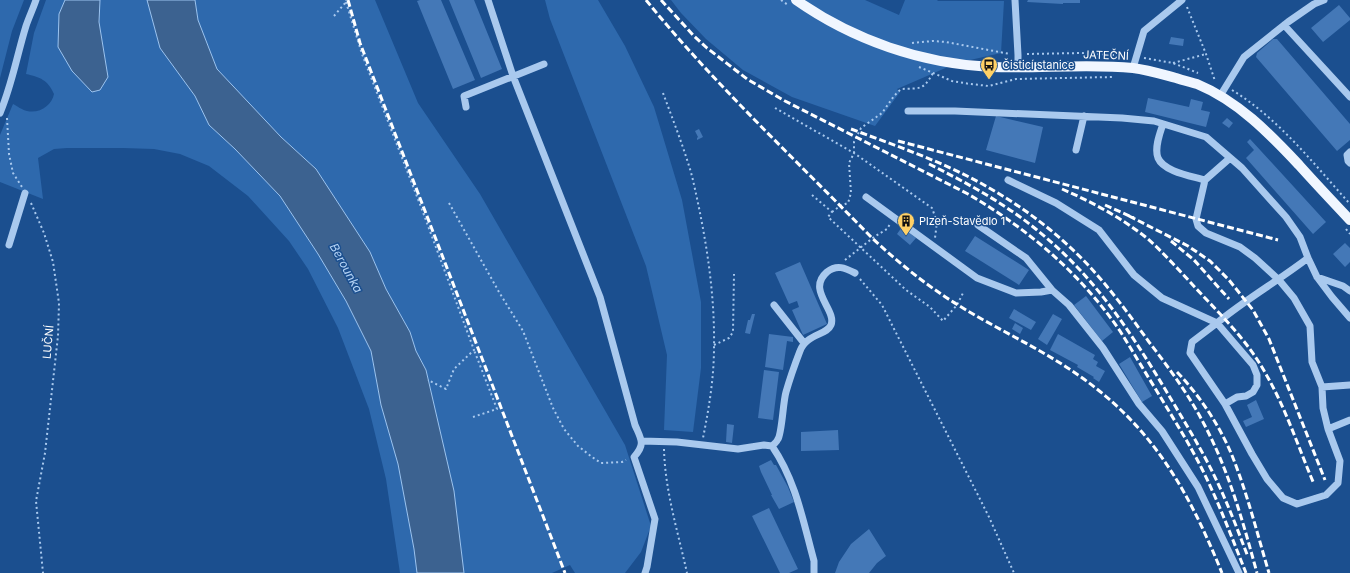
<svg xmlns="http://www.w3.org/2000/svg" width="1350" height="573" font-family="Inter,sans-serif">
<style>
.green{fill:#2e69ad}
.water{fill:#3c6290;stroke:#9cc4f0}
.building{fill:#4478b7}
.lines{fill:none;stroke-linecap:round;stroke-linejoin:round}
.path{stroke:#a9c9ee;stroke-width:2;stroke-dasharray:2 3;stroke-linecap:butt}
.minor{stroke:#a9c9ee;stroke-width:7}
.major{stroke:#f0f6ff;stroke-width:10}
.rail{stroke:#fff;stroke-width:3;stroke-dasharray:7 3;stroke-linecap:butt}
.labels{text-anchor:middle;stroke-width:3;stroke-linejoin:round;paint-order:stroke}
.street-label{font-size:11px;fill:#fff;stroke:#1b4f8f}
.poi-label{font-size:11px;fill:#fff;stroke:#1b4f8f;text-anchor:start}
.water-label{font-size:12px;font-style:italic;fill:#b5d3f5;stroke:#1b4f8f}
</style>
<rect width="100%" height="100%" fill="#1b4f8f"/>
<path class="green" d="M0,0h24l-12,31 -12,47z
M46,0h19l-6,14 49,63 -9,-55 1,-22h47l13,48 35,48 14,29 26,24 45,47 38,58 28,47 25,50 10,54 17,58 16,86 3,24h-17l-14,-94 -17,-70 -31,-81 -30,-59 -19,-28 -41,-45 -39,-30 -29,-12 -26,-5 -31,-1h-56l-13,1 -16,9 5,41 -43,-17v-47l13,-31c4,2 9,6 14,7 13,3 25,-6 27,-17 -6,-14 -14,-17 -28,-20l8,-41z
M195,0h180l43,103 62,91 145,251 26,81 -10,26 -16,21h-50l-5,-8 -18,8h-88l-10,-82 -28,-121 -10,-19 -6,-19 -24,-43 -16,-37 -54,-83 -35,-32 -64,-68 -19,-49z
M545,0h53l27,46 29,61 28,93 19,102v66l-8,64 -29,-2 3,-75 -21,-89 -96,-247z
M671,0h194l34,15 6,-15h33l-1,1h67l-3,52 -44,10 -60,26 3,3 -25,34 -83,-29 -49,-27 -37,-31 -25,-26z"/>
<path class="water" d="M65,0h35l-1,22 9,55 -8,13 -8,2 -20,-21 -14,-24 1,-33z
M147,0h48l3,20 19,49 64,68 35,32 54,83 16,37 24,43 6,19 10,19 28,121 10,82h-47l-3,-24 -16,-85 -17,-59 -10,-54 -25,-50 -28,-47 -38,-58 -45,-47 -26,-24 -14,-29 -35,-48z"/>
<path class="building" d="M420,0h21l34,80 -22,9 -36,-88z
M449,0h25l28,69 -21,9z
M1028,0h52v3h-17v1l-36,-2z
M1339,5l11,13v2l-27,22 -12,-14z
M1171,37l13,2 -1,7 -14,-2z
M1273,39h4l73,85v16l-13,11 -81,-94 1,-4z
M1148,98l41,9 2,-8 12,3 -2,8 9,2 -4,15 -61,-15z
M996,116l47,11 -8,36 -49,-13z
M1227,118l6,5 -4,5 -7,-5z
M699,129l4,8 -6,3v-2l1,-1 -3,-6z
M1250,139l76,83 -13,12 -67,-76 8,-8 -7,-8z
M902,227l14,11 -6,7 -13,-11z
M975,236l54,34 -10,15 -54,-34z
M1345,243l5,5v14l-5,5 -12,-13z
M800,262l27,62 -24,11 -11,-25 7,-3 -2,-6 -8,3 -14,-31z
M1086,296l27,36 -11,9 -28,-36z
M1014,309l22,13 -5,8 -22,-12z
M752,314h3l-5,20 -5,-1 3,-13h2z
M1053,314l9,5 -15,26 -9,-6z
M1015,323l8,5 -3,6 -8,-5z
M769,334l24,3v5l-6,-1 -4,29 -18,-3z
M1058,334l37,21 -2,4 5,3 -2,4 9,5 -6,11 -6,-4 1,-1 -17,-10 1,-2 -28,-15z
M1130,357l22,39 -10,6 -23,-38z
M764,370l15,2 -6,48 -15,-2z
M1256,400l8,19 -18,8 -3,-6 9,-4 -5,-12z
M727,424l7,1 -2,18 -6,-1z
M838,430l1,20 -38,1v-19z
M771,460l3,5h2l12,22 6,15 -15,7 -8,-14h1l-11,-23 -2,-6z
M769,508l29,61 -9,4h-9l-28,-57z
M869,529l17,27 -9,7 -8,10h-34l4,-11 12,-18z"/>
<g class="lines">
<path class="path" d="M781,0l7,5
M346,2l16,52 59,153 53,143 -20,19 -8,20 -18,-9
M1187,7l19,47 9,27
M334,16l12,-14v-2
M912,43l21,-2 13,1 64,12
M1027,54l54,-1 47,3
M1144,58l29,5 25,10
M1173,63l33,-9
M919,67l33,14 18,3 19,2 27,-7 97,-2
M1232,90c47,29 81,73 118,114
M663,93c10,27 21,55 29,83 13,56 23,114 22,171 0,31 -5,61 -11,91
M775,108l79,45 78,55 5,14 -2,16
M7,118l2,36 4,19 9,14
M812,195l20,17 -4,5 78,73 24,17 13,14 14,-16 7,-14
M31,203l13,30 9,29 6,41 -1,33 -13,117 -9,48 7,72
M449,203l50,89 24,39 30,77 11,21 14,17 14,11 9,6 21,-1 4,-2
M832,212l8,-6 8,-3 3,-10 -2,-30 5,-10v-11l7,-14 21,-15 12,-17 7,-7c19,-1 22,2 32,-16
M1346,229l4,5
M845,260l29,-23 13,-8 3,-5
M860,279l22,26 107,212 25,56
M714,345l15,-7 4,-6 1,-58
M473,417l24,-8 -23,-59
M664,449c1,42 14,83 23,124"/>
<path class="minor" d="M488,0l25,76 87,221 35,128c6,14 11,19 -1,32l21,62 -8,48 -2,6
M1015,0l3,55v12
M1284,25l66,72
M1133,68l11,-37 38,-31
M1220,96l24,-39 44,-35 26,-18 10,-4
M466,107l-2,-11 80,-32
M908,111h47l167,7 32,3 52,16 36,31 44,49 14,20 8,21 9,19 15,20 18,21
M0,113c12,-28 17,-58 26,-87 3,-9 7,-17 10,-26
M1163,124c-3,9 -9,24 -5,34 6,14 34,18 47,22
M1076,150l8,-34
M1350,152l-3,3 1,6 2,2
M1230,158l-25,22 -9,39 2,7 8,7 34,14 15,11 24,22 15,18 16,28 2,36 10,25 1,21 5,21
M1008,180l48,23 43,27 35,45 28,23 55,25 -25,19 -2,11 35,51 27,50 15,25 16,19 14,6 29,-9 12,-12 2,-22 -12,-32 22,-9
M866,197l111,81 39,15 25,-1 11,-2
M978,225l48,33 26,32 17,15 34,43 36,56 23,27 36,56 41,86
M9,245l16,-52
M1317,277l26,9 7,5
M774,305l30,38
M1322,387l28,-2
M1225,404l12,-7 9,-1 7,-4 4,-7v-10l-4,-10 -36,-42c29,-24 61,-42 91,-65
M642,441l35,1 61,7 26,-4 8,1c24,35 31,75 42,115v12
M772,446c2,-2 5,-4 6,-7 4,-6 5,-37 8,-47 4,-14 9,-28 14,-41 6,-17 27,-16 31,-26 6,-15 -25,-35 -4,-53 10,-8 18,-4 28,1"/>
<path class="major" d="M796,0c57,40 126,64 196,67 47,2 94,-4 141,1 15,2 28,6 43,10 6,2 14,4 21,6 41,17 72,49 102,81 17,19 34,37 51,55"/>
<path class="rail" d="M348,0l12,43 205,530
M646,0c69,85 150,160 226,238 27,25 55,48 86,67 40,25 84,44 123,72 73,52 108,115 141,196
M661,0l33,36 13,12 40,31 38,22 183,93c60,35 113,80 152,137 12,19 23,38 35,57 16,27 33,53 47,81 17,34 30,69 44,104
M851,129c48,18 96,34 140,60 45,26 85,59 118,100 14,17 27,35 40,53 20,26 40,53 55,82 25,47 39,98 53,149
M898,141l380,99
M929,164c38,19 75,39 108,66 57,46 91,98 128,159 16,27 33,54 47,82 14,28 25,57 36,86
M1062,189c30,13 60,29 86,50 20,18 38,39 57,59 23,24 46,48 62,78 19,33 32,73 47,108
M1105,205l29,13
M1129,216l59,30 22,15 19,19 24,30 16,29 56,141
M1171,241l23,19 35,39
M1177,372c22,23 41,51 54,81 16,39 26,80 38,120"/>
</g>
<defs>
<g id="bus-pin" transform="scale(0.9)"><path d="M0 17L-7.5 6A9.5 9.5 0 1 1 7.5 6Z" fill="#ffd166" stroke="#1b4f8f"/><path d="M-5-6H5V4H4V6H2V4H-2V6H-4V4H-5ZM-3.5-4V0h7V-4ZM-3.5 1.2v1.5H-2V1.2ZM2 1.2v1.5H3.5V1.2Z" fill="#111"/></g>
<g id="building-pin" transform="scale(0.9)"><path d="M0 17L-7.5 6A9.5 9.5 0 1 1 7.5 6Z" fill="#ffd166" stroke="#1b4f8f"/><path d="M-4-6H4V6H1V3H-1V6H-4ZM-2.5-4.3h1.7v1.8h-1.7ZM.8-4.3h1.7v1.8H.8ZM-2.5-1h1.7V.8h-1.7ZM.8-1h1.7V.8H.8Z" fill="#111"/></g>
</defs>
<g fill-rule="evenodd">
<use href="#bus-pin" x="989" y="65"/>
<use href="#building-pin" x="906" y="221"/>
</g>
<g class="labels">
<g class="street-label">
<text transform="translate(1106 55) rotate(2)" y="4">JATEČNÍ</text>
<text transform="translate(48 342) rotate(-85)" y="4">LUČNÍ</text>
</g>
<g class="poi-label">
<text x="1002" y="69">Čisticí stanice</text>
<text x="919" y="225">Plzeň-Stavědlo 1</text>
</g>
<g class="water-label">
<text transform="translate(346 268) rotate(61)" y="4">Berounka</text>
</g>
</g>
</svg>
